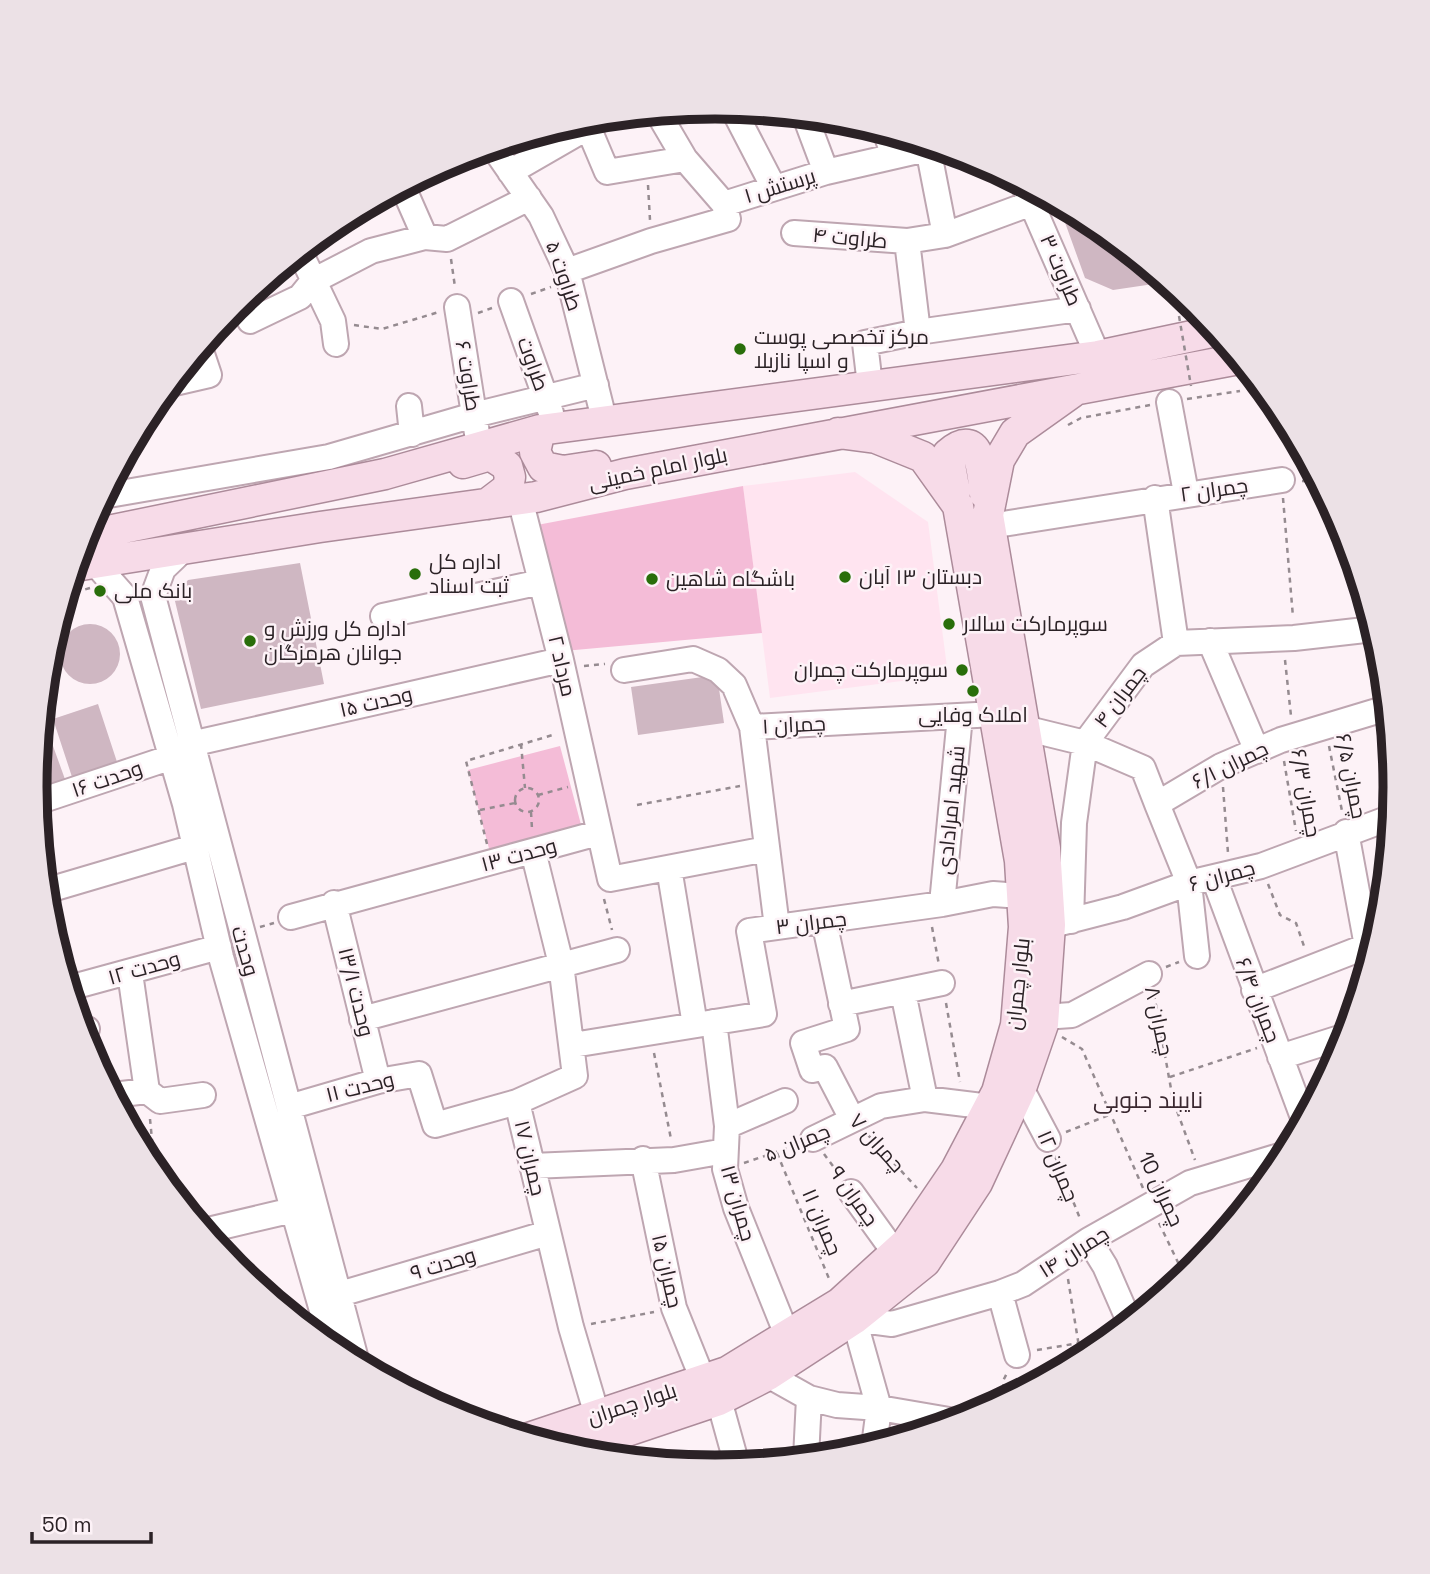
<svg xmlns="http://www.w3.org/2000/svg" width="1430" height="1574" font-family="'Space Grotesk',Cairo,sans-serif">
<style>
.built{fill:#ffe4f0}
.green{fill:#f4bcd7}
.building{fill:#cfb7c2}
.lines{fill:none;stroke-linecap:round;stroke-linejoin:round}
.minor-casing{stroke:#bea6b1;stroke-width:28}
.major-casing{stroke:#ac8b9a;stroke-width:33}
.path{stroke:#958b90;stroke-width:2.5;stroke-dasharray:5 5;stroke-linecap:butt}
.minor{stroke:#fff;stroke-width:24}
.major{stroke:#f7dbe8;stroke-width:30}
.path-bridge{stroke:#958b90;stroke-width:2.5;stroke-dasharray:5 5;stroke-linecap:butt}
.poi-dot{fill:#296e0a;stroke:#fdf2f7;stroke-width:2.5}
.labels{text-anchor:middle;stroke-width:5;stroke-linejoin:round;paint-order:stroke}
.street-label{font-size:21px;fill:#2b2226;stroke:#fdf2f7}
.poi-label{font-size:21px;fill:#2b2226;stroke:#fdf2f7;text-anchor:start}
.neighbourhood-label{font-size:23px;fill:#3a2830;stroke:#fdf2f7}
.rim{fill:none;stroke:#2b2226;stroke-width:9}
</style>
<rect width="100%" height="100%" fill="#fdf2f7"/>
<path class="built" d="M855,472l73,50 20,153 -178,23 -27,-212z"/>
<path class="green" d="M743,486l19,147 -198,18 -27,-126z
M560,746l23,86 -92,24 -23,-86z"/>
<path class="building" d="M1058,203l35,19 74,60 -54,8 -28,-12z
M300,563l24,121 -123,25 -27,-112 14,-17z
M60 654a30 30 0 1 1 60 0a30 30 0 1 1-60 0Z
M717,675l7,48 -86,12 -7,-48z
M98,704l20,61 -45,15 -20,-61z
M44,721l22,61 -30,11 5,-71z"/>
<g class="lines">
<g class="minor-casing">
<path id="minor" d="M733,109l41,79
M658,113l27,46 39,45
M805,116l21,56
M885,131l9,25
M493,147l48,69 26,55 37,148
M510,172l78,-45 19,45 78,-13
M1023,184l75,172
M403,187l22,50
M794,233l113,8 11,91 -53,11 5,42
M945,235l87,-32
M907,241l38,-6 -17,-87
M300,252l33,69 3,23
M567,271l84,-30 77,-22 -4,-15 102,-32 109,-25
M240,301l10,20 50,-24 13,-16 58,-30 54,-14 22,2 82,-41
M511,301l40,112
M457,307l22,139
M918,332l160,-23
M1259,383l3,4
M170,384l39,-9 -9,-27
M1169,402l17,91
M409,406l3,28
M103,496l226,-39 145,-42 122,-30
M1155,498l21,145
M520,499l41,161 49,219 157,-30
M990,526l292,-46
M186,547l-23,22 -10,27 204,767
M94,562l31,35 60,207 36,153 112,392
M383,616l158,-34
M1210,641l47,110
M624,670l69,-11 25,11 16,15 18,42 25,200
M752,727l243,-13
M1024,728l61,15 58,25 14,36
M191,744l370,-84
M43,800l129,-43
M533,851l28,113 14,112 -58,26 54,225 26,88
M669,868l26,157
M1214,878l90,242
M45,891l149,-44
M334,903l44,178
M942,904l18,-188
M291,917l307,-84
M824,921l23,108 -44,14 9,27 13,-3 27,52
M1071,921l3,-98 11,-80 58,-78 33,-22 118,-5 80,-9
M1057,924l66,-17 66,-24 72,-17 131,-49
M1197,956l-8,-73 -32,-79 64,-38 60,-26 106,-32
M130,973l17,118
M69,988l150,-41
M1254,990l113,-44 -21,-114
M903,992l22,107
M841,1004l101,-21
M1043,1017l29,-2 77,-41
M362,1019l255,-69
M714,1022l13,104 -2,43 11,39 51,127
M82,1030l5,-1
M573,1045l191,-31 -15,-83 193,-27 51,-10 29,2
M1280,1057l66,-21
M1021,1088l27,51
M113,1095l34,-4 13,10 43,-6
M289,1107l89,-26 41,-7 16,51 82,-23
M727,1126l58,-25
M813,1139l68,-33 44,-7 65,8
M643,1159l31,149 29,72
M532,1166l142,-6 51,-9
M851,1192l44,61
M204,1231l89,-21
M1089,1240l16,26 24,55 5,-2
M1000,1293l17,62
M323,1299l225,-66
M768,1375l41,23 28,7 42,3 76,13
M719,1400l18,65
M874,1446l5,-38 -25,-89 38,5 108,-31 23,-9 66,-44 101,-57 96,-29
M806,1458l3,-60"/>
</g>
<g class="major-casing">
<path id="major" d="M540,430l-5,22 8,15 20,4 33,-5
M463,463l27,-8 17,11 3,11 -2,11 -21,16
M955,493l-7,-39c33,-29 34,18 37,40
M84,536l301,-62 155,-44 558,-74 118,-25
M75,566l245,-39 216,-30 89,-23 614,-115
M529,1438l198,-66 113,-69 67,-61 49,-72 41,-78 19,-67 8,-98 -4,-66 -62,-355 -35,-49 -47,-19 -38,-5
M570,1450l149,-50 49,-25 86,-56 71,-57 52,-79 44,-95 22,-64 7,-99 -5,-77 -57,-333 11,-55 16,-27 59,-42"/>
</g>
<path class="path" d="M648,185l2,35
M451,259l4,28
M531,294l20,-7
M478,313l14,-5
M354,325l28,4 57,-17
M1187,399l53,-8
M1068,425l13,-7 69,-13
M129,448l1,6
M1302,481l17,1
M1283,498l10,119
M66,595l24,-7
M1285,660l6,56
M584,666l21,-2
M1381,730l11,66
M521,744l4,44
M1329,746l13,65
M1284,761l12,70
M1223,787l5,66
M515 800a12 12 0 1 1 24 0a12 12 0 1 1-24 0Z
M538,795l30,-8
M637,805l103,-19
M480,810l35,-7
M531,812l1,17
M487,844l-21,-83 90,-27
M1268,884l12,31 16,8 9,26
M604,899l8,31
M260,927l14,-4
M932,927l7,38
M1166,967l13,-5
M1154,994l19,106 22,60
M946,1003l14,79
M1062,1037l20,12 61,139
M654,1053l17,86
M1170,1077l87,-29
M150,1119l5,52
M1066,1132l43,-17
M867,1134l50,54
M777,1153l53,128
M824,1154l17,23
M1055,1156l26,65
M744,1163l50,-17
M1159,1223l26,54
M1068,1279l13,80
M591,1324l63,-12
M1037,1350l73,-12
M1005,1399l-2,-18 4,-8"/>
<use href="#minor" class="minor"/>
<use href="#major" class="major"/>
<path class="path-bridge" d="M1179,316l12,70"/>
</g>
<g class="poi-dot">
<circle cx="740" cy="349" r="7"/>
<circle cx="415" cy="574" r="7"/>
<circle cx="845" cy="577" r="7"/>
<circle cx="652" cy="579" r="7"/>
<circle cx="100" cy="591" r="7"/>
<circle cx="949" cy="624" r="7"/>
<circle cx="250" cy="641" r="7"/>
<circle cx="962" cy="670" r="7"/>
<circle cx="973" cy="691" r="7"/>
</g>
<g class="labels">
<g class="street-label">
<text transform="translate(780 186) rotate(-17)" y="7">پرستش ۱</text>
<text transform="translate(850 238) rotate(5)" y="7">طراوت ۴</text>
<text transform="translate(1061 270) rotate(67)" y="7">طراوت ۳</text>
<text transform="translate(564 276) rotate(71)" y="7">طراوت ۵</text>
<text transform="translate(533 364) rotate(70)" y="7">طراوت</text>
<text transform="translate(468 376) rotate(81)" y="7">طراوت ۶</text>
<text transform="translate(658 469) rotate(-12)" y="7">بلوار امام خمینی</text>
<text transform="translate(1214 490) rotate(-8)" y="7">چمران ۲</text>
<text transform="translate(562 666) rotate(77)" y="7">مرداد ۲</text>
<text transform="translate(1120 697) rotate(-53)" y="7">چمران ۴</text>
<text transform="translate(376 702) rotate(-13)" y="7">وحدت ۱۵</text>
<text transform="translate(794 725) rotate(-3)" y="7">چمران ۱</text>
<text transform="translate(1230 765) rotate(-26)" y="7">چمران ۶/۱</text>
<text transform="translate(1351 776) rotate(79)" y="7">چمران ۶/۵</text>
<text transform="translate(107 779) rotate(-19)" y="7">وحدت ۱۶</text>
<text transform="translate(1306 793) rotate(80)" y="7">چمران ۶/۳</text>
<text transform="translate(951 810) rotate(-84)" y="7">شهید امرادادی</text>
<text transform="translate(519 855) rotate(-15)" y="7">وحدت ۱۳</text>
<text transform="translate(1222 876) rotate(-15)" y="7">چمران ۶</text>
<text transform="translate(811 923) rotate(-7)" y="7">چمران ۳</text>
<text transform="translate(245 951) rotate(74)" y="7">وحدت</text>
<text transform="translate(144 968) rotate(-16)" y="7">وحدت ۱۲</text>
<text transform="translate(1018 984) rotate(-84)" y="7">بلوار چمران</text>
<text transform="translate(356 992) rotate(76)" y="7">وحدت ۱۳/۱</text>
<text transform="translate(1258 1000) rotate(69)" y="7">چمران ۶/۴</text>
<text transform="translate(1159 1021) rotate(78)" y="7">چمران ۸</text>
<text transform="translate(360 1087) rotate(-14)" y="7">وحدت ۱۱</text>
<text transform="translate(797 1143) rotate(-22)" y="7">چمران ۵</text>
<text transform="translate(877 1143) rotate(48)" y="7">چمران ۷</text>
<text transform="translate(530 1158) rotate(77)" y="7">چمران ۱۷</text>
<text transform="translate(1058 1166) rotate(67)" y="7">چمران ۱۲</text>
<text transform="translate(1161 1189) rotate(65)" y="7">چمران 10</text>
<text transform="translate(854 1196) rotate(55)" y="7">چمران ۹</text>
<text transform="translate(738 1203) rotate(74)" y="7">چمران ۱۳</text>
<text transform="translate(822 1222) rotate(67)" y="7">چمران ۱۱</text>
<text transform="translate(1074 1252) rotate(-32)" y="7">چمران ۱۴</text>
<text transform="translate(443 1264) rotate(-17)" y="7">وحدت ۹</text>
<text transform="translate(667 1271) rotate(77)" y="7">چمران ۱۵</text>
<text transform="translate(632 1404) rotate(-18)" y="7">بلوار چمران</text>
</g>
<g class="poi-label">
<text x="754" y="344">مرکز تخصصی پوست<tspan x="754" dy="24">و اسپا نازیلا</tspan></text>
<text x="429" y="569">اداره کل<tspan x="429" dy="24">ثبت اسناد</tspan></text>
<text x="859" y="584">دبستان ۱۳ آبان</text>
<text x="666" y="586">باشگاه شاهین</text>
<text x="114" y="598">بانک ملی</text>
<text x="963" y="631">سوپرمارکت سالار</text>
<text x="264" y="636">اداره کل ورزش و<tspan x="264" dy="24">جوانان هرمزگان</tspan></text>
<text x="948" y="677" text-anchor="end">سوپرمارکت چمران</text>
<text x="973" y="722" text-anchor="middle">املاک وفایی</text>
</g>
<g class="neighbourhood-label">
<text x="1148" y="1108">نایبند جنوبی</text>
</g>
</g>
<path d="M0 0H1430V1574H0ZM47 787a668 668 0 1 1 1336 0a668 668 0 1 1-1336 0Z" fill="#ece1e6" fill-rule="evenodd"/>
<path class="rim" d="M47 787a668 668 0 1 1 1336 0a668 668 0 1 1-1336 0Z"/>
<path d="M32 1532v10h119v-10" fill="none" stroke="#2b2226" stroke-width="3.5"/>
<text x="42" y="1532" font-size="21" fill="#2b2226" stroke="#fdf2f7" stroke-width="5" paint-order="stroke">50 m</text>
</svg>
